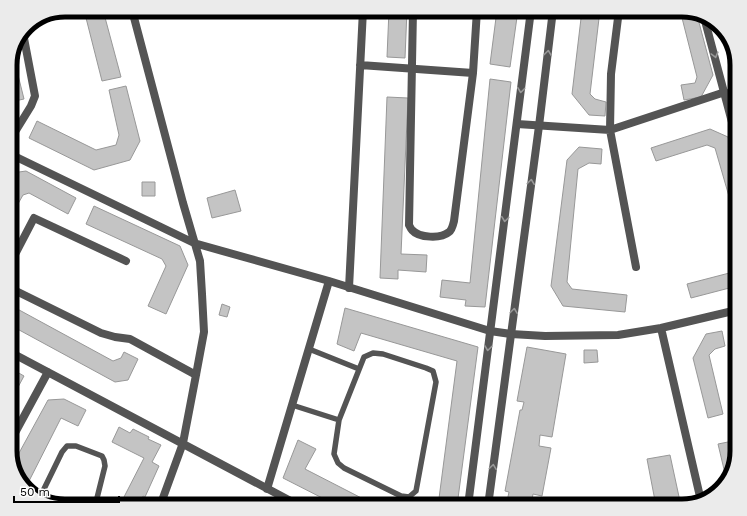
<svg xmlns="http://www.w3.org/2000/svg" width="747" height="516" font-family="'Work Sans',sans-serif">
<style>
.building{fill:#c4c4c4;stroke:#989898}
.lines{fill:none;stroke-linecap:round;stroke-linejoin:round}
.service{stroke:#545454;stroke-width:5.5}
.minor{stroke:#545454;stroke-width:8}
.tertiary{stroke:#545454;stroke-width:8}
.oneway{stroke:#989898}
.rim{fill:none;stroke:#000;stroke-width:5}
</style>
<rect width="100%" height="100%" fill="#fff"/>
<path class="building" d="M84,10h19l18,67 -19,4z
M389,10h18l-2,48 -18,-1z
M497,10h21l-8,57 -20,-3z
M582,10h18l-10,84 5,5 11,3 -1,14 -16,-1 -17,-21z
M680,10l17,5 16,60 -12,22 -17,3 -3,-15 14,-2 2,-6z
M13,55l11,44 -14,3v-40z
M490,79l21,3 -26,225 -20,-1 1,-6 -26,-3 2,-17 28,3z
M126,86l14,55 -10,19 -36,10 -65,-32 8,-17 59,29 20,-5 3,-10 -10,-45z
M387,97l21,1 -7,156 26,1 -1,17 -28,-2v9l-18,-1z
M710,129l18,8 9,35v52l-22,-76 -8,-3 -51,16 -5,-13z
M579,147l23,2 -1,15 -12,-1 -11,6 -11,113 5,7 55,6 -2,17 -62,-6 -12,-20 16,-126z
M26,171l50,27 -8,16 -39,-21 -6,2 -13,23v-41l2,-4z
M142,182h13v14h-13z
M235,190l6,21 -29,7 -5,-20z
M94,206l86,40 8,19 -22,49 -18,-8 18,-40 -4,-7 -76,-35z
M737,271v15l-46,12 -4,-14z
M222,304l8,3 -3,10 -8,-2z
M10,305l103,56 8,-3 3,-6 14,7 -10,21 -13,2 -105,-57z
M345,308l133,39 -21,159h-19l19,-145 -96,-28 -7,18 -17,-7z
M722,331l3,15 -10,3 -6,6 14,59 -15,4 -15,-60 13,-24z
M527,347l39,7 -14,83 -12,-2 -1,11 12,2 -9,48 -9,-2 -2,12h-25l3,-14 -4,-1 15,-81h2l2,-8 -7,-1z
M584,350h13l1,12 -14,1z
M10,368l14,8 -14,26z
M64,399l22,11 -8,16 -17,-8 -35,69 -9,-9 -4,-14 35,-64z
M119,427l11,6 3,-4 16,8 -1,2 13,6 -9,17 7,4 -14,31 -2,-1 -4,10h-16l4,-8 -3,-1 20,-39 -32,-16z
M298,440l18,9 -11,20 72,37h-39l-55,-28z
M733,441l3,14 -9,27 -9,-38z
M670,455l11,51h-25l-9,-47z"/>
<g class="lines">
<path class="service" d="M309,349l50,20
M373,353l10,1 43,14 7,3 3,11 -20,109 -7,6 -8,-1 -57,-28 -6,-5 -4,-9 5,-34 25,-63z
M292,405l47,15
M43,499l-1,-6 20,-41 5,-6h9l26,10 2,4 1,6 -10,40"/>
<path class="minor" d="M132,10l51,193 17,58 2,33 2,38 -8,43 -13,68 -23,63
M413,10l-4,215c1,2 2,4 3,5 7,8 29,9 37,2 3,-2 4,-7 5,-11l19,-148 4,-63
M619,10l-8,64 -1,56 26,137
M704,17l33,124
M360,65l113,8
M517,124l93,6 115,-38
M10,140l21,-34 4,-10 -12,-63
M10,154l184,89 135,38 161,50 21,3 34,2 73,-1 43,-7 76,-18
M10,264l24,-46 92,43
M10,288l91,45 14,4 15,2 66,36
M349,288l14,-278
M661,328l40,173
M10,352l290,154
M10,442l38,-70
M267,489l62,-208"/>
<path class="tertiary" d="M468,506l63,-496
M488,506l51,-380 14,-116"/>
</g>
<defs><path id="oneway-chevron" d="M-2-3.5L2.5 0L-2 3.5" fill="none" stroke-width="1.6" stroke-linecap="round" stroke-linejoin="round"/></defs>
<g class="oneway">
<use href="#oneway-chevron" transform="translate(548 53) rotate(-83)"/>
<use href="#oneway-chevron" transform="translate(715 55) rotate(75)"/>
<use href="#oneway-chevron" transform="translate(521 90) rotate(97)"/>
<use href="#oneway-chevron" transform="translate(531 182) rotate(-83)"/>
<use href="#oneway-chevron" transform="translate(505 219) rotate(97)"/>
<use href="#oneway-chevron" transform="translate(514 311) rotate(-83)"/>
<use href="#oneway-chevron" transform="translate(488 348) rotate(97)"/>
<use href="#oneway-chevron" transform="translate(493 467) rotate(-82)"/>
</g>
<path d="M0 0H747V516H0ZM65 17H682A48 48 0 0 1 730 65V451A48 48 0 0 1 682 499H65A48 48 0 0 1 17 451V65A48 48 0 0 1 65 17Z" fill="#ebebeb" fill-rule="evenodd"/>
<path class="rim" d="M65 17H682A48 48 0 0 1 730 65V451A48 48 0 0 1 682 499H65A48 48 0 0 1 17 451V65A48 48 0 0 1 65 17Z"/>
<path d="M14 496v6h105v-6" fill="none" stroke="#000000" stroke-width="2"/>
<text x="20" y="496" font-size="12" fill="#000000" stroke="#ffffff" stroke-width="3" paint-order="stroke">50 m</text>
</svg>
